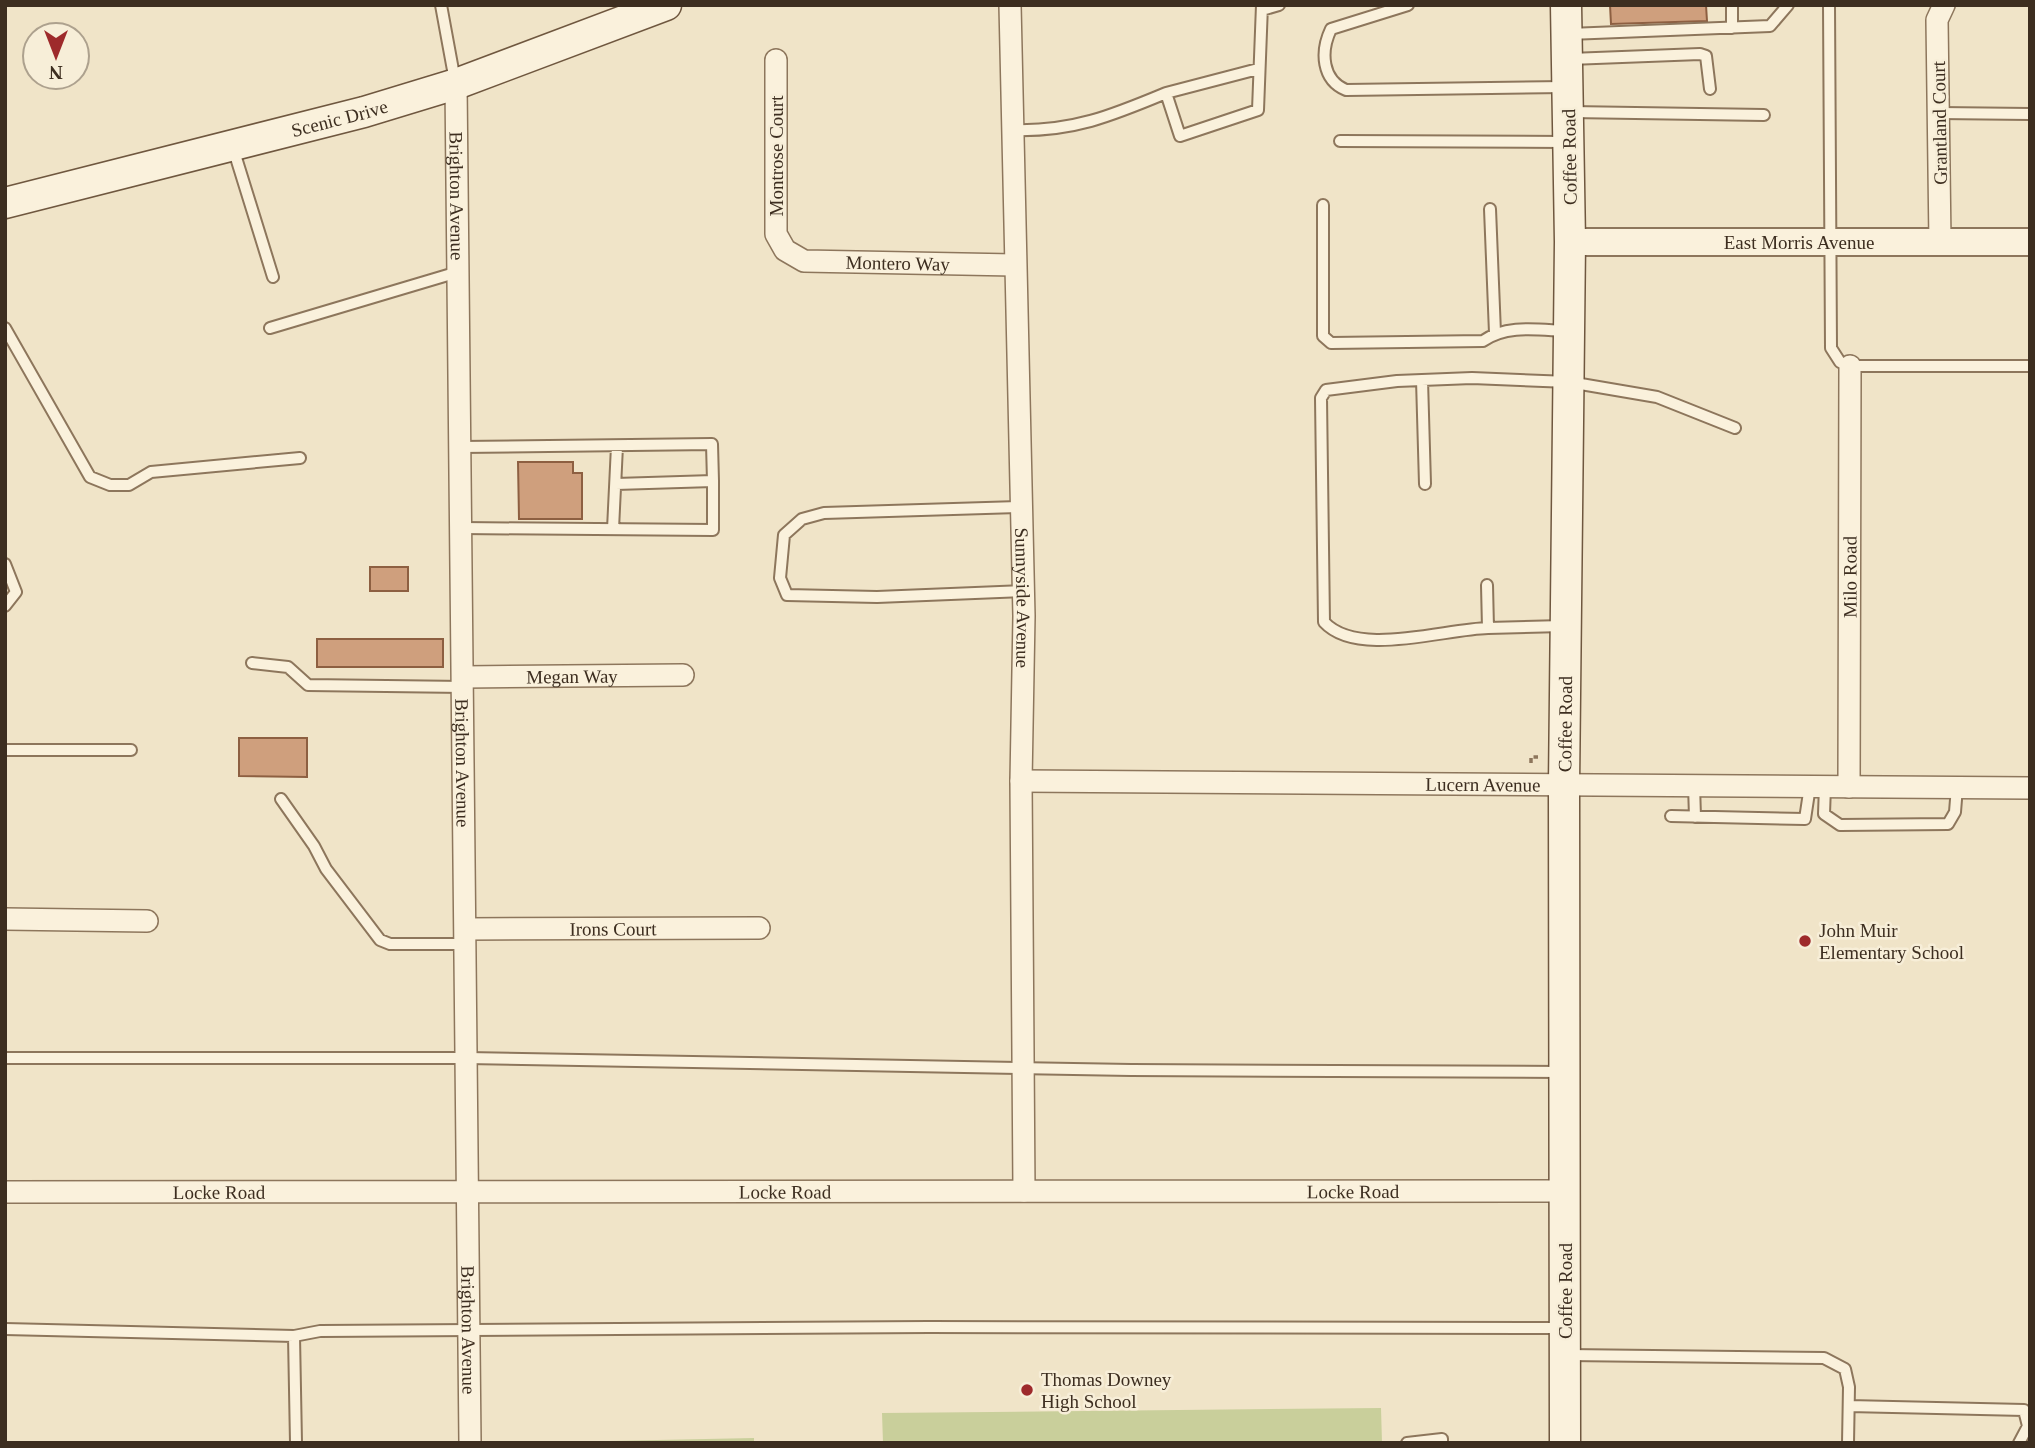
<svg xmlns="http://www.w3.org/2000/svg" width="2035" height="1448" font-family="'Times New Roman',serif">
<style>
.green{fill:#c9cf9b}
.building{fill:#cf9f7d;stroke:#8d5f41;stroke-width:2}
.lines{fill:none;stroke-linecap:round;stroke-linejoin:round}
.service-casing{stroke:#8d765c;stroke-width:14}
.minor-casing{stroke:#8d765c;stroke-width:24}
.tertiary-casing{stroke:#8d765c;stroke-width:30}
.secondary-casing{stroke:#6f573f;stroke-width:33}
.path{stroke:#8d765c;stroke-width:3.5;stroke-dasharray:5 3.5;stroke-linecap:butt}
.service{stroke:#faf1dc;stroke-width:10}
.minor{stroke:#faf1dc;stroke-width:21}
.tertiary{stroke:#faf1dc;stroke-width:26}
.secondary{stroke:#faf1dc;stroke-width:30}
.poi-dot{fill:#9e2a2b;stroke:#f7eed8;stroke-width:2.5}
.labels{text-anchor:middle;stroke-width:5;stroke-linejoin:round;paint-order:stroke}
.street-label{font-size:19px;fill:#3d2e20;stroke:#f7eed8}
.poi-label{font-size:19px;fill:#3d2e20;stroke:#f7eed8;text-anchor:start}
</style>
<rect width="100%" height="100%" fill="#f0e4c8"/>
<path class="green" d="M1381,1408l1,35h-499l-1,-30z
M754,1438v5h-145v-2z"/>
<path class="building" d="M1610,5h96l1,16 -96,3z
M518,462h55v11h9v46h-63z
M370,567h38v24h-38z
M317,639h126v28h-126z
M239,738h68v39l-68,-1z"/>
<g class="lines">
<g class="service-casing">
<path id="service" d="M441,5l14,76
M1408,5l-77,24c-11,23 -9,51 15,61l219,-3
M1829,5l2,343 9,14 10,4h180
M1262,10l17,-5
M1732,28v-23
M1569,34l201,-8 18,-21
M1570,59l130,-5 6,2 4,33
M1258,69l-92,24 14,43 78,-26 4,-105
M1571,112l193,3
M1939,113l91,1
M1012,130c60,2 99,-14 154,-37
M1340,141l226,1
M233,148l40,129
M1323,205v131l8,7 152,-2c24,-17 56,-11 84,-10
M1490,209l5,124
M5,328l85,149 20,8h19l22,-13 149,-14
M270,328l188,-56
M1422,380l3,104
M461,447l251,-3 1,37
M1022,507l-198,6 -22,6 -18,16 -4,43 7,17 90,2 146,-6
M462,528l251,2v-49l-97,3
M613,529l4,-83
M5,564l11,28 -11,14
M1487,585l1,43 75,-2
M1488,628c-44,1 -131,30 -164,-6l-3,-224 5,-8 71,-9 75,-3 97,4 88,15 78,31
M252,663l36,4 20,18 156,2
M5,750h126
M1694,785l1,32
M1825,786l-1,28 16,11 108,-1 7,-12 2,-25
M281,799l33,47 12,23 54,71 10,4h76
M1671,816l134,3 5,-33
M5,1058h462l664,12 432,2
M5,1329l289,7 2,107
M294,1336l26,-5 609,-4 633,1
M1568,1355l256,3 21,11 4,18 -1,56
M1849,1406l175,4 4,16 -9,17
M1407,1443l35,-4v4"/>
</g>
<g class="minor-casing">
<g id="minor">
<path id="s1" d="M1010,5l14,611 -3,165 3,410"/>
<path id="s2" d="M776,60v174l9,16 19,11 210,4"/>
<path id="s3" d="M456,84l14,1359"/>
<path d="M1940,242l-3,-222 7,-15"/>
<path id="s4" d="M464,677l219,-2"/>
<path id="s5" d="M1021,781l1009,7"/>
<path id="s6" d="M1849,787l1,-421"/>
<path d="M5,919l142,2"/>
<path id="s7" d="M466,929l293,-1"/>
<path id="s8" d="M5,1192l1560,-1"/>
</g>
</g>
<g class="tertiary-casing">
<g id="tertiary">
<path id="s9" d="M1570,242h460"/>
</g>
</g>
<g class="secondary-casing">
<g id="secondary">
<path id="s10" d="M5,203l359,-91 92,-28 210,-79"/>
<path id="s11" d="M1565,1443l-1,-658 6,-543 -4,-237"/>
</g>
</g>
<path class="path" d="M1531,763v-6h7"/>
<use href="#service" class="service"/>
<use href="#minor" class="minor"/>
<use href="#tertiary" class="tertiary"/>
<use href="#secondary" class="secondary"/>
</g>
<g class="poi-dot">
<circle cx="1805" cy="941" r="7"/>
<circle cx="1027" cy="1390" r="7"/>
</g>
<g class="labels">
<g class="street-label">
<text dy="7" stroke="none"><textPath href="#s10" startOffset="345">Scenic Drive</textPath></text>
<text transform="translate(1939 123) rotate(-91)" y="7">Grantland Court</text>
<text transform="translate(776 156) rotate(-90)" y="7">Montrose Court</text>
<text transform="translate(1569 157) rotate(-91)" y="7">Coffee Road</text>
<text dy="7" stroke="none"><textPath href="#s3" startOffset="112">Brighton Avenue</textPath></text>
<text dy="7" stroke="none"><textPath href="#s9" startOffset="229">East Morris Avenue</textPath></text>
<text dy="7" stroke="none"><textPath href="#s2" startOffset="308">Montero Way</textPath></text>
<text dy="7" stroke="none"><textPath href="#s6" startOffset="210">Milo Road</textPath></text>
<text dy="7" stroke="none"><textPath href="#s1" startOffset="593">Sunnyside Avenue</textPath></text>
<text dy="7" stroke="none"><textPath href="#s4" startOffset="108">Megan Way</textPath></text>
<text dy="7" stroke="none"><textPath href="#s11" startOffset="719">Coffee Road</textPath></text>
<text dy="7" stroke="none"><textPath href="#s3" startOffset="679">Brighton Avenue</textPath></text>
<text dy="7" stroke="none"><textPath href="#s5" startOffset="462">Lucern Avenue</textPath></text>
<text dy="7" stroke="none"><textPath href="#s7" startOffset="147">Irons Court</textPath></text>
<text dy="7" stroke="none"><textPath href="#s8" startOffset="214">Locke Road</textPath></text>
<text dy="7" stroke="none"><textPath href="#s8" startOffset="780">Locke Road</textPath></text>
<text dy="7" stroke="none"><textPath href="#s8" startOffset="1348">Locke Road</textPath></text>
<text transform="translate(1565 1291) rotate(-90)" y="7">Coffee Road</text>
<text dy="7" stroke="none"><textPath href="#s3" startOffset="1246">Brighton Avenue</textPath></text>
</g>
<g class="poi-label">
<text x="1819" y="937">John Muir<tspan x="1819" dy="22">Elementary School</tspan></text>
<text x="1041" y="1386">Thomas Downey<tspan x="1041" dy="22">High School</tspan></text>
</g>
</g>
<rect width="2035" height="1448" fill="none" stroke="#3d2e20" stroke-width="14"/>
<g transform="translate(56 56) rotate(180)"><circle r="33" fill="#f7eed8" stroke="#ada18e" stroke-width="2"/>
<path d="M0-5L12 26L0 18L-12 26Z" fill="#9e2a2b"/>
<text y="-10" font-size="19" font-weight="bold" text-anchor="middle" fill="#3d2e20">N</text>
</g>
</svg>
